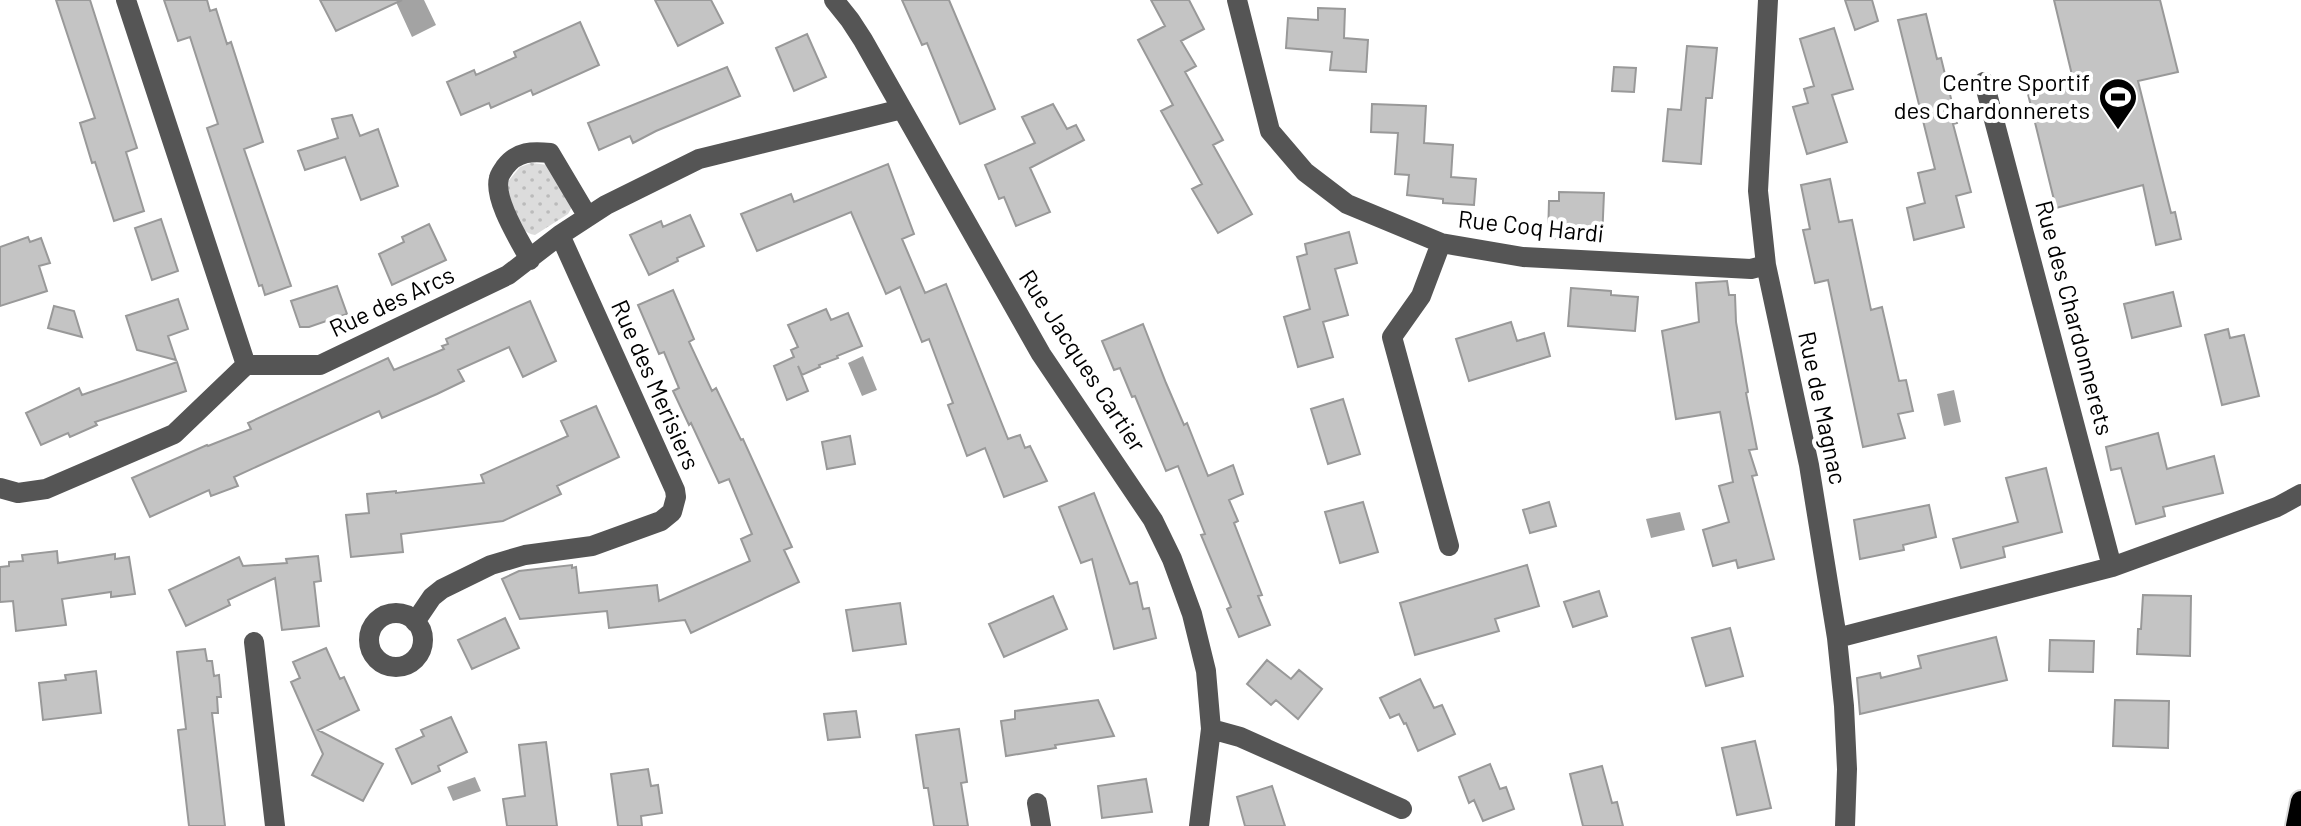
<svg xmlns="http://www.w3.org/2000/svg" width="2301" height="826" font-family="Barlow,sans-serif">
<style>
.grass{fill:url(#grass-dots)}
.water{fill:#a3a3a3}
.building{fill:#c4c4c4;stroke:#999;stroke-width:2}
.lines{fill:none;stroke-linecap:round;stroke-linejoin:round}
.major-casing{stroke:#dbdbdb;stroke-width:24}
.minor{stroke:#555;stroke-width:20}
.major{stroke:#000;stroke-width:20}
.labels{text-anchor:middle;stroke-width:8;stroke-linejoin:round;paint-order:stroke}
.poi-label{font-size:24px;fill:#000;stroke:#fff;text-anchor:end}
.street-label{font-size:24px;fill:#000;stroke:#fff}
</style>
<defs>
<pattern id="grass-dots" width="8" height="8" patternUnits="userSpaceOnUse" patternTransform="scale(2)"><rect width="8" height="8" fill="#dcdcdc"/><path d="M2 2h.1M6 6h.1" fill="none" stroke="#bbb" stroke-width="1.8" stroke-linecap="round"/></pattern>
</defs>
<rect width="100%" height="100%" fill="#fff"/>
<path class="grass" d="M531,163l18,2 23,42 -4,7 -33,21c-22,-4 -24,-33 -29,-51l14,-17z"/>
<path class="water" d="M395,0h29l12,25 -24,12z
M863,356l14,34 -15,6 -14,-33z
M1954,390l7,32 -17,4 -7,-32z
M1680,512l5,18 -34,8 -5,-19z
M475,777l6,14 -28,10 -6,-14z"/>
<path class="building" d="M56,0h34l47,148 -11,4 18,59 -30,10 -19,-59 -3,1 -12,-40 15,-5z
M164,0h43l3,11 6,-2 11,35 4,-2 32,100 -19,7 47,137 -26,9 -3,-10 -3,1 -52,-158 11,-4 -28,-87 -12,4z
M320,0h82l-66,31z
M655,0h56l12,23 -45,23z
M902,0h47l46,109 -35,15 -33,-81 -5,2z
M1151,0h38l15,29 -23,12 15,25 -11,6 38,68 -10,5 39,69 -34,19 -26,-44 10,-5 -41,-73 12,-6 -35,-65 27,-14z
M1845,0h27l6,21 -23,9z
M2054,0h106l18,72 -40,9 33,132 4,-1 6,27 -25,6 -13,-60 -87,23 -30,-122 46,-11z
M1318,8l27,1 -1,29 24,2 -2,32 -36,-2 2,-18 -46,-4 2,-30 30,2z
M1926,14l11,45 4,-1 16,65 -4,1 18,68 -15,4 8,31 -50,13 -7,-32 18,-5 -7,-30 17,-4 -37,-149z
M580,22l19,43 -66,30 -2,-5 -40,18 -2,-5 -28,12 -14,-33 27,-12 2,5 40,-18 -2,-5z
M1834,28l19,61 -21,6 15,47 -40,12 -14,-47 15,-4 -4,-14 10,-3 -14,-47z
M807,34l19,43 -32,14 -18,-43z
M1687,46l30,2 -5,50h-6l-5,66 -38,-3 5,-52 13,1z
M727,67l13,29 -84,35 -23,12 -3,-7 -31,14 -11,-27z
M1614,67l22,1 -2,24 -22,-1z
M1053,104l14,25 9,-4 8,15 -54,28 20,44 -34,14 -12,-29 -5,2 -14,-34 50,-22 -13,-26z
M1372,104l54,2 -2,37 29,2 -2,32 25,2 -2,26 -31,-2v-4l-36,-4 2,-20 -14,-1 3,-41 -27,-1z
M352,115l8,21 18,-7 20,57 -37,14 -16,-43 -40,13 -7,-19 40,-13 -6,-19z
M888,164l26,70 -12,5 23,54 21,-9 62,155 12,-4 5,13 5,-2 17,35 -43,16 -19,-49 -18,8 -19,-51 5,-2 -24,-64 -7,3 -22,-55 -14,7 -35,-82 -94,39 -16,-37 50,-20 3,8z
M1830,179l9,43 13,-2 19,90 11,-3 17,74 7,-1 7,31 -15,3 7,24 -42,9 -35,-167 -13,3 -12,-53 7,-1 -9,-44z
M1559,192l45,1 -2,47 -54,-2 1,-37h10z
M690,215l14,31 -27,12 1,3 -29,14 -19,-40 31,-14 2,6z
M161,219l17,52 -26,9 -17,-52z
M429,224l17,36 -54,25 -13,-31 25,-12 -2,-5z
M1349,232l8,31 -22,6 13,46 -25,7 10,35 -35,10 -14,-50 26,-8 -13,-52 10,-3 -2,-10z
M28,237l2,5 11,-4 9,25 -11,3 8,25 -47,15v-59z
M1727,281l2,14h6l1,27 12,70 -2,1 11,56 -8,1 8,25 -5,1 22,83 -36,9 -2,-8 -23,6 -10,-36 26,-8 -10,-36 14,-4 -13,-70 -44,7 -14,-88 37,-9 -3,-39z
M337,286l10,28 -38,13h-9l-9,-26z
M1571,288l40,3v4l27,2 -3,34 -67,-5z
M673,290l21,49 -5,3 23,49 4,-3 25,52 2,-1 49,108 -8,3 15,32 -108,51 -6,-13 -76,8 -2,-17 -87,8 -18,-40 17,-8 53,-6v3l4,-1 3,26 78,-8 2,16 91,-40 -9,-22 11,-5 -23,-55 -10,4 -28,-60 -2,2 -16,-34 6,-3 -15,-36 -5,2 -21,-49z
M2173,292l8,34 -49,12 -8,-34z
M178,299l10,30 -20,7 8,24 -39,-10 -11,-34z
M530,301l26,60 -33,16 -14,-30 -51,23 6,11 -27,13 -55,24 -3,-7 -145,66 4,9 -27,10 -2,-6 -59,27 -18,-39 75,-33 1,1 43,-17 -3,-6 140,-65 6,12 50,-21 -2,-3 6,-2 -2,-5z
M54,306l20,5 8,26 -34,-9z
M826,309l5,11 17,-7 14,33 -25,10 1,2 -19,7 1,2 -18,8 -4,-9 10,25 -21,9 -13,-34 20,-9 -3,-7 7,-3 -10,-22z
M1511,322l6,19 27,-8 6,23 -81,25 -13,-42z
M1143,324l23,59 18,42 3,-2 21,53 25,-11 10,29 -14,6 9,21 -4,2 28,72 -4,1 12,29 -31,12 -12,-28 4,-2 -30,-72 4,-1 -27,-68 -12,5 -31,-75 -3,1 -12,-29 -6,2 -12,-29z
M2228,329l2,9 14,-3 15,61 -37,9 -17,-70z
M177,362l9,29 -91,31 2,3 -27,12 -2,-4 -27,12 -15,-32 53,-25 3,7z
M1343,399l17,55 -32,10 -17,-55z
M596,406l23,51 -62,29 4,8 -58,27 -102,13 2,18 -52,5 -5,-42 23,-2 -2,-19 29,-3v2l88,-10 -3,-8 87,-39 -7,-15z
M2158,433l9,36 47,-13 9,37 -60,14 2,9 -29,8 -15,-56 -10,2 -5,-23z
M850,436l5,28 -28,5 -5,-27z
M2046,468l16,64 -59,15 2,10 -44,11 -8,-29 65,-17 -12,-44z
M1094,493l36,91 7,-2 6,27 6,-1 7,30 -42,11 -22,-90 -11,4 -22,-56z
M1363,502l15,50 -38,11 -15,-51z
M1549,502l7,24 -26,7 -7,-23z
M1929,505l7,32 -33,8 1,5 -44,9 -6,-39z
M57,551l1,12 57,-9v5l14,-2 6,37 -24,3v-5l-49,7 4,26 -50,6 -3,-30 -13,1v-35l9,-1v-4l14,-1 -1,-6z
M318,556l3,25 -7,1 5,44 -37,4 -7,-52 -47,22 2,5 -44,21 -17,-36 70,-33 4,9 44,-3 -1,-4z
M1527,565l12,41 -44,13 4,12 -84,24 -15,-52z
M1599,591l8,25 -34,11 -9,-25z
M2143,595l48,1 -1,60 -53,-2 1,-25h3z
M1053,596l14,33 -63,28 -15,-33z
M900,603l6,41 -53,7 -7,-41z
M505,618l14,30 -47,21 -14,-29z
M1730,628l13,48 -37,10 -14,-48z
M1996,637l11,43 -147,34 -3,-36 23,-5 1,5 40,-10 -3,-12z
M2050,640l44,1 -1,31 -44,-1z
M326,648l14,31 4,-2 15,33 -41,20 65,34 -20,37 -51,-26 11,-21 -32,-72 9,-4 -7,-16z
M205,649l2,12h5l2,15 5,-1 2,22h-4l1,16h-6l13,113h-36l-11,-96 8,-1 -9,-77z
M1267,660l24,19 8,-9 23,19 -24,30 -22,-19 -5,5 -24,-21z
M96,671l5,42 -58,7 -4,-37 27,-3 -1,-5z
M1420,679l14,29 8,-3 13,29 -37,17 -12,-28 -2,1 -5,-10 -9,4 -10,-20z
M1098,700l16,36 -59,9 1,3 -50,8 -5,-35 14,-2v-8z
M2115,700l54,1 -1,47 -55,-2z
M856,711l4,26 -32,3 -4,-26z
M451,717l16,35 -29,14 2,5 -28,13 -16,-35 28,-13 -3,-6z
M959,729l8,53 -6,1 7,43h-34l-6,-38h-4l-8,-53z
M1755,741l16,67 -34,7 -15,-67z
M546,742l11,84h-50l-4,-27 22,-3 -6,-51z
M1490,764l10,25 6,-2 8,22 -31,12 -9,-21 -5,3 -10,-26z
M1602,766l10,37 5,-1 6,24h-40l-13,-52z
M648,769l3,17 7,-1 4,28 -21,3 1,10h-24l-7,-52z
M1146,779l6,33 -50,6 -4,-32z
M1272,786l13,40h-40l-8,-29z"/>
<g class="lines">
<g class="major-casing">
<path id="major" d="M2296,826l5,-25"/>
</g>
<path class="minor" d="M126,0l120,365h74l188,-90 52,-40 46,-30 93,-46 203,-50
M834,0l16,20 13,20 178,314 112,166 19,39 20,55 14,57 5,58 -12,97
M1237,0l33,131 35,41 42,32 94,39 82,14 228,12 15,-4
M1768,0l-10,191 8,74 43,200 28,173 7,68 3,63 -2,57
M1984,82l128,485
M1441,243l-20,53 -29,41 57,209
M530,260c-10,-19 -37,-61 -31,-82 0,-3 5,-9 6,-11 12,-16 28,-16 45,-14l38,64
M0,488l18,5 28,-4 128,-55 72,-69
M369 640a27 27 0 1 1 54 0a27 27 0 1 1-54 0Z
M415,622l17,-25 10,-8 49,-24 34,-10 67,-9 69,-25 11,-9 4,-15 -1,-7 -115,-255
M1837,638l275,-71 165,-60 24,-13
M254,642l21,184
M1211,729l29,8 162,72
M1037,803l4,23"/>
<use href="#major" class="major"/>
</g>
<defs>
<g id="stadium-pin" transform="scale(2)"><path d="M0 17L-7.5 6A9.5 9.5 0 1 1 7.5 6Z" fill="#000" stroke="#fff"/><path d="M0-5a6.5 5 0 1 0 0 10a6.5 5 0 1 0 0-10ZM-3.5-1.8h7v3.6h-7Z" fill="#fff"/></g>
</defs>
<g fill-rule="evenodd">
<use href="#stadium-pin" x="2118" y="97"/>
</g>
<g class="labels">
<g class="poi-label">
<text x="2090" y="91">Centre Sportif<tspan x="2090" dy="28">des Chardonnerets</tspan></text>
</g>
<g class="street-label">
<text transform="translate(1531 227) rotate(6)" y="8">Rue Coq Hardi</text>
<text transform="translate(392 302) rotate(-25)" y="8">Rue des Arcs</text>
<text transform="translate(2074 318) rotate(75)" y="8">Rue des Chardonnerets</text>
<text transform="translate(1082 361) rotate(57)" y="8">Rue Jacques Cartier</text>
<text transform="translate(655 385) rotate(66)" y="8">Rue des Merisiers</text>
<text transform="translate(1822 408) rotate(78)" y="8">Rue de Magnac</text>
</g>
</g>
</svg>
